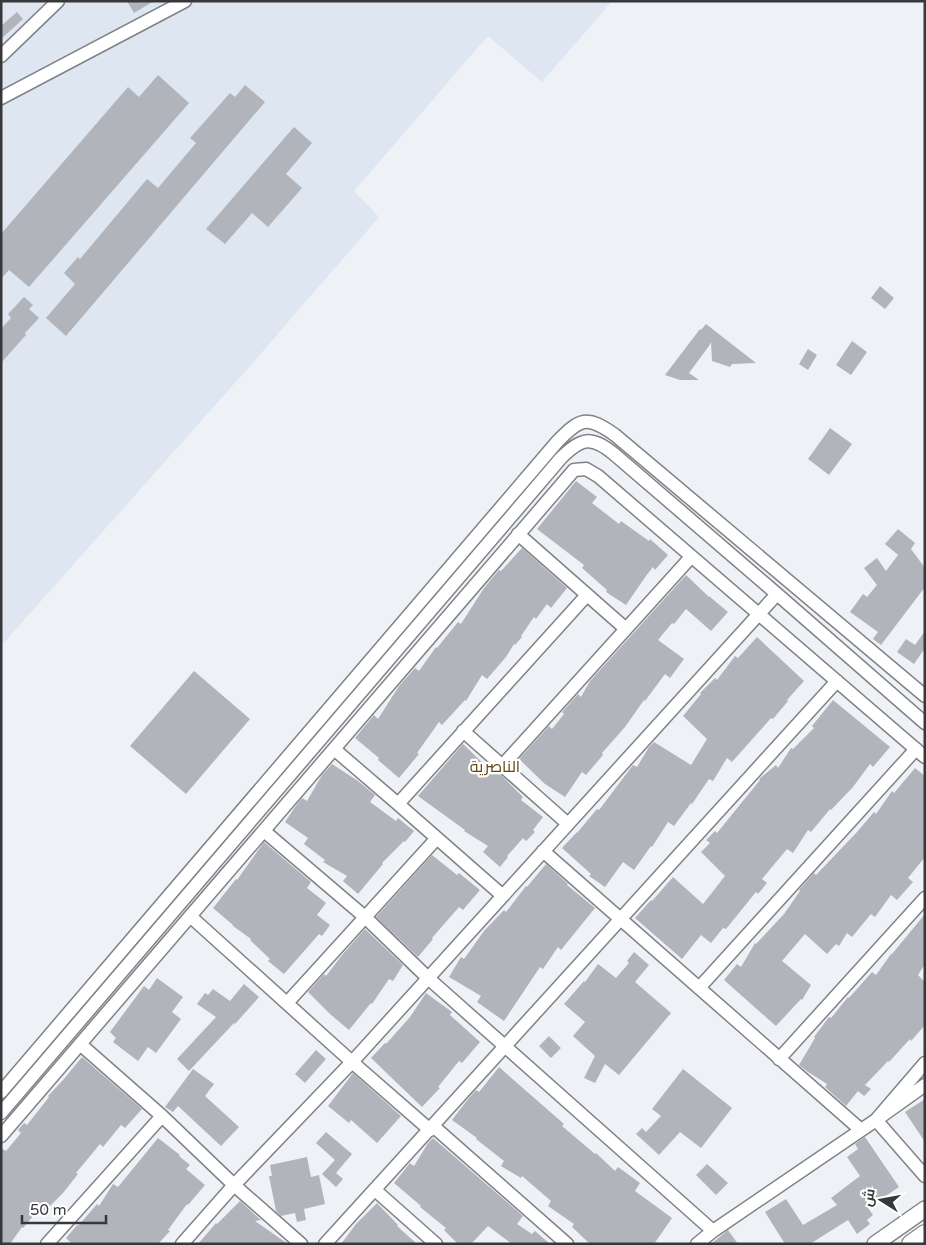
<svg xmlns="http://www.w3.org/2000/svg" width="926" height="1245" font-family="'Varela Round',Cairo,sans-serif">
<style>
.built{fill:#dee6f2}
.building{fill:#b1b4ba}
.lines{fill:none;stroke-linecap:round;stroke-linejoin:round}
.minor-casing{stroke:#7f8287;stroke-width:15}
.major-casing{stroke:#7f8287;stroke-width:18}
.highway-casing{stroke:#7f8287;stroke-width:20}
.minor{stroke:#fff;stroke-width:12}
.major{stroke:#fff;stroke-width:15}
.highway{stroke:#fff;stroke-width:18}
.labels{text-anchor:middle;stroke-width:4.5;stroke-linejoin:round;paint-order:stroke}
.neighbourhood-label{font-size:16px;fill:#63460d;stroke:#fff}
</style>
<rect width="100%" height="100%" fill="#eef2f7"/>
<path class="built" d="M1,1h611l-70,81 -54,-46 -134,155 25,26 -129,149 -249,280z"/>
<path class="building" d="M127,1h27l-20,12z
M17,12l6,7 -22,20v-13z
M158,75l31,28 -160,184 -20,-17 -8,9v-45l127,-147 11,10z
M245,85l20,17 -199,234 -20,-18 29,-34 -11,-11 14,-16 2,2 67,-80 11,9 38,-45 -6,-5 40,-45 5,4z
M294,127l18,16 -26,31 16,14 -34,39 -16,-14 -27,31 -19,-15z
M880,286l14,12 -9,11 -14,-11z
M24,297l9,8 -4,4 10,9 -14,15 1,2 -25,28v-34l10,-11 -3,-4z
M706,324l50,39 -24,1 -2,3 -18,-6 -1,-19 -2,4 -20,27 10,7h-19l-15,-5 35,-46 1,1z
M852,341l15,11 -16,23 -15,-10z
M808,349l9,6 -9,15 -9,-6z
M830,428l22,16 -23,31 -21,-16z
M576,481l21,16 -5,6 27,21 2,-3 28,20 1,-2 18,16 -13,15 -2,-3 -7,9 -20,29 -20,-13 1,-2 -25,-22 2,-3 -47,-36z
M898,529l17,14 -4,6 14,19v19l-44,58 -8,-6 5,-7 -28,-20 13,-18 4,3 10,-12 -13,-17 13,-10 9,13 12,-16 -13,-11z
M522,548l45,40 -16,20 -4,-4 -11,15 -2,-2 -13,19 1,1 -7,8 -1,-1 -8,13 -19,22 -5,-4 -16,26 -1,-1 -23,25 -3,-3 -22,31 2,1 -20,24 -21,-18 1,-2 -24,-20 19,-23 4,4 21,-33 16,-18 4,3 17,-24 1,1 21,-26 3,2 23,-36 15,-18 2,1z
M686,575l23,22v-1l19,16 -17,19 -25,-22 -12,15 -2,-1 -14,17 26,19 -14,19 -5,-4 -20,27 -1,-1 -19,27 -23,26 1,2 -17,20 -4,-3 -17,25 -20,-13 -26,-25 30,-33 3,3 12,-15 -2,-2 16,-18 3,3 9,-16z
M925,631v17l-11,16 -17,-12 9,-13 9,6z
M757,637l47,44 -17,19 1,1 -15,18 -2,-1 -39,44 -5,-4 -14,23 -4,-2 -17,25 -1,-1 -17,23 -6,-4 -16,25 -1,-1 -17,24 -11,-8 -18,25 -16,-11 2,-2 -29,-26 15,-16v1l20,-24 2,1 34,-45 4,2 12,-20 5,-5 37,23 16,-26 -24,-23 18,-22 -1,-1 15,-15 2,2 18,-24 3,2z
M194,671l56,48 -64,75 -56,-48z
M833,700l57,47 -17,20 -3,-3 -17,23 -22,23 -1,-1 -19,23 -3,-2 -15,23 -6,-4 -25,30 5,4 -9,11 -2,-2 -30,37 -3,-1 -12,15 -10,-8 -19,24 -47,-41 16,-18 1,1 21,-24 30,27 22,-28 -24,-24 9,-9 -4,-3 9,-9 2,2 43,-53 -1,-1 17,-14 2,3 13,-20 2,1 21,-21 -2,-2z
M463,744l22,21 2,-2 16,14 20,20 -2,3 22,17 -10,13 2,2 -9,9 -3,-3 -16,18 1,1 -8,10 -17,-15 5,-6 -24,-15 1,-1 -47,-34z
M332,764l26,17 17,14 -5,7 26,19 2,-3 16,13 -9,11 -1,-1 -22,22 1,1 -25,30 -15,-13 4,-5 -24,-14 2,-2 -21,-16 4,-6 -23,-16 10,-15 7,-9 5,3 15,-26z
M915,768l10,8v81l-17,21 5,4 -16,18 -6,-5 -16,22 -4,-3 -19,23 -5,-4 -8,13 -3,-2 -9,10 -22,-20 -23,27 29,24 -9,15 -1,-1 -25,27 -52,-46 13,-16 4,3 14,-24 1,1 28,-30 16,-23 -1,-1 15,-17 2,2 41,-43 17,-20 2,2 16,-23 2,2z
M264,842l47,40 -4,6 19,15 -9,12 13,10 -8,11 -3,-2 -35,40 -16,-13 2,-2 -20,-19 1,-1 -18,-13v-1l-20,-17 23,-29 1,1z
M432,855l25,20 2,-2 21,17 -17,20 -4,-3 -27,31 1,1 -15,18 -42,-40z
M546,864l22,20 -1,1 28,23 -34,42 -3,-3 -15,22 -3,-2 -36,54 -27,-19 4,-6 -32,-19 12,-20 3,2 20,-28 20,-21 2,2 20,-26 1,1z
M925,914v50l-7,11 7,7v43l-14,16 -1,-2 -21,23 -1,-1 -23,24 6,4 -7,7 -6,-5 -12,15 -21,-19 2,-3 -19,-12 -9,-7 16,-27 -1,-1 15,-20 2,1 17,-21 1,1 23,-26 4,3 15,-21h1z
M365,929l38,36 -10,16 -4,-2 -17,25 -1,-1 -22,27 -19,-16 -22,-22 16,-18 2,2 16,-21z
M634,952l15,13 -14,17 36,31 -52,62 -14,-11 -10,19 -11,-5 11,-22 -22,-20 12,-14 -21,-18 20,-23 1,1 13,-18 18,14 13,-15 -2,-2z
M157,978l26,19 -11,15 9,7 -25,34 -8,-6 -10,14 -25,-19 3,-4 -6,-6 34,-46 5,4z
M244,984l15,13 -24,27 -1,-1 -45,48 -12,-12 39,-42 -19,-13 8,-11 3,2 5,-6 17,12z
M426,993l26,19 -2,3 30,27 -18,21 -3,-2 -21,26 2,1 -18,19 -51,-49 14,-15 1,1 24,-27z
M549,1036l12,12 -10,10 -12,-12z
M316,1050l10,9 -21,24 -10,-9z
M82,1057l60,52 -17,19 -4,-3 -18,22 -3,-3 -24,29 2,1 -15,19 -18,18 -4,-4 -18,21 -1,-1 -12,17h-9v-96l5,3 15,-18 -3,-3 6,-7 3,2 22,-28 -1,-1 15,-16z
M499,1067l65,57 -2,2 33,28 1,-1 19,18 3,-4 22,16 -5,8 37,27 -18,26h-64l-18,-17 2,-3 -26,-18 3,-5 -29,-25 -1,2 -20,-12 3,-5 -28,-22 1,-1 -25,-18 16,-21 8,-9 3,2z
M193,1069l21,15 -9,12 34,31 -18,19 -43,-40 -5,6 -8,-5z
M683,1069l49,39 -31,40 -21,-16 -21,23 -23,-21 6,-6 4,4 15,-16 -9,-7z
M353,1073l48,43 -24,27 -26,-23 -2,3 -21,-17z
M925,1099v43l-20,-30z
M326,1132l26,22 -16,19 7,6 -7,8 -14,-13 13,-14 -19,-17z
M865,1137l34,50 -31,21 5,7 -6,5 3,4 -13,10 -9,-14 -38,24h-25l-20,-32 21,-13 17,26 34,-20 -6,-7 29,-22 -13,-19 11,-8 -3,-5z
M158,1138l22,17 -1,1 11,9 -4,4 19,16 -17,20 -1,-1 -19,26 2,1 -12,13h-86l-6,-6 11,-13 1,1 19,-22 2,2 14,-22 5,3z
M433,1138l90,78 -6,8 15,10 3,-3 15,13h-38l-24,-18 -17,18h-13l-14,-14 2,-2 -26,-21 1,-1 -27,-23 16,-20 4,3 14,-23z
M307,1157l4,20 8,-2 6,29 -21,5 2,11 -9,2 -2,-9 -14,3 -5,-5 -7,-35h3l-2,-11z
M707,1164l21,19 -12,12 -20,-20z
M240,1201l21,19 -6,1 33,23h-90l18,-21 1,1z
M377,1203l21,22 -1,1 20,18h-76l15,-20z
M728,1230l10,14h-27z"/>
<g class="lines">
<g class="minor-casing">
<path id="minor" d="M1,56l57,-55
M1,98l184,-97
M518,534l108,95
M463,731l105,93
M334,749l64,55 105,92
M502,766l189,-209
M398,804l189,-209
M264,831l101,86 63,61 285,253
M543,851l318,279
M190,916l162,146 78,68
M699,988l217,-239
M287,1003l150,-165
M80,1044l82,72 72,69 67,59
M779,1059l146,-161
M925,1063l-49,57 49,56
M1,1092l556,-650c23,-24 30,-27 58,-7l310,261
M1,1113l560,-655c20,-20 30,-23 53,-4l163,140 148,129
M433,1126l134,118
M1,1136l573,-666 12,-1 12,7 327,281
M375,1190l61,54
M47,1244l115,-128
M182,1244l52,-59 118,-123 425,-468
M325,1244l512,-563
M697,1244l16,-13 163,-111 49,-35"/>
</g>
<g class="major-casing">
<path id="major" d="M875,1244l50,-35"/>
</g>
<g class="highway-casing">
<path id="highway" d="M911,1244l14,-10"/>
</g>
<use href="#minor" class="minor"/>
<use href="#major" class="major"/>
<use href="#highway" class="highway"/>
</g>
<g class="labels">
<g class="neighbourhood-label">
<text x="495" y="772">الناصرية</text>
</g>
</g>
<rect width="926" height="1245" fill="none" stroke="#37383b" stroke-width="5"/>
<g transform="translate(881 1200) rotate(281)" stroke="#ffffff" stroke-width="4" paint-order="stroke">
<path d="M0-4L9 19L0 12L-9 19Z" fill="#37383b"/>
<text y="-8" font-size="14" font-weight="bold" text-anchor="middle" fill="#37383b">ش</text>
</g>
<path d="M22 1215v8h84v-8" fill="none" stroke="#37383b" stroke-width="2.5"/>
<text x="30" y="1215" font-size="15" fill="#37383b" stroke="#ffffff" stroke-width="4" paint-order="stroke">50 m</text>
</svg>
